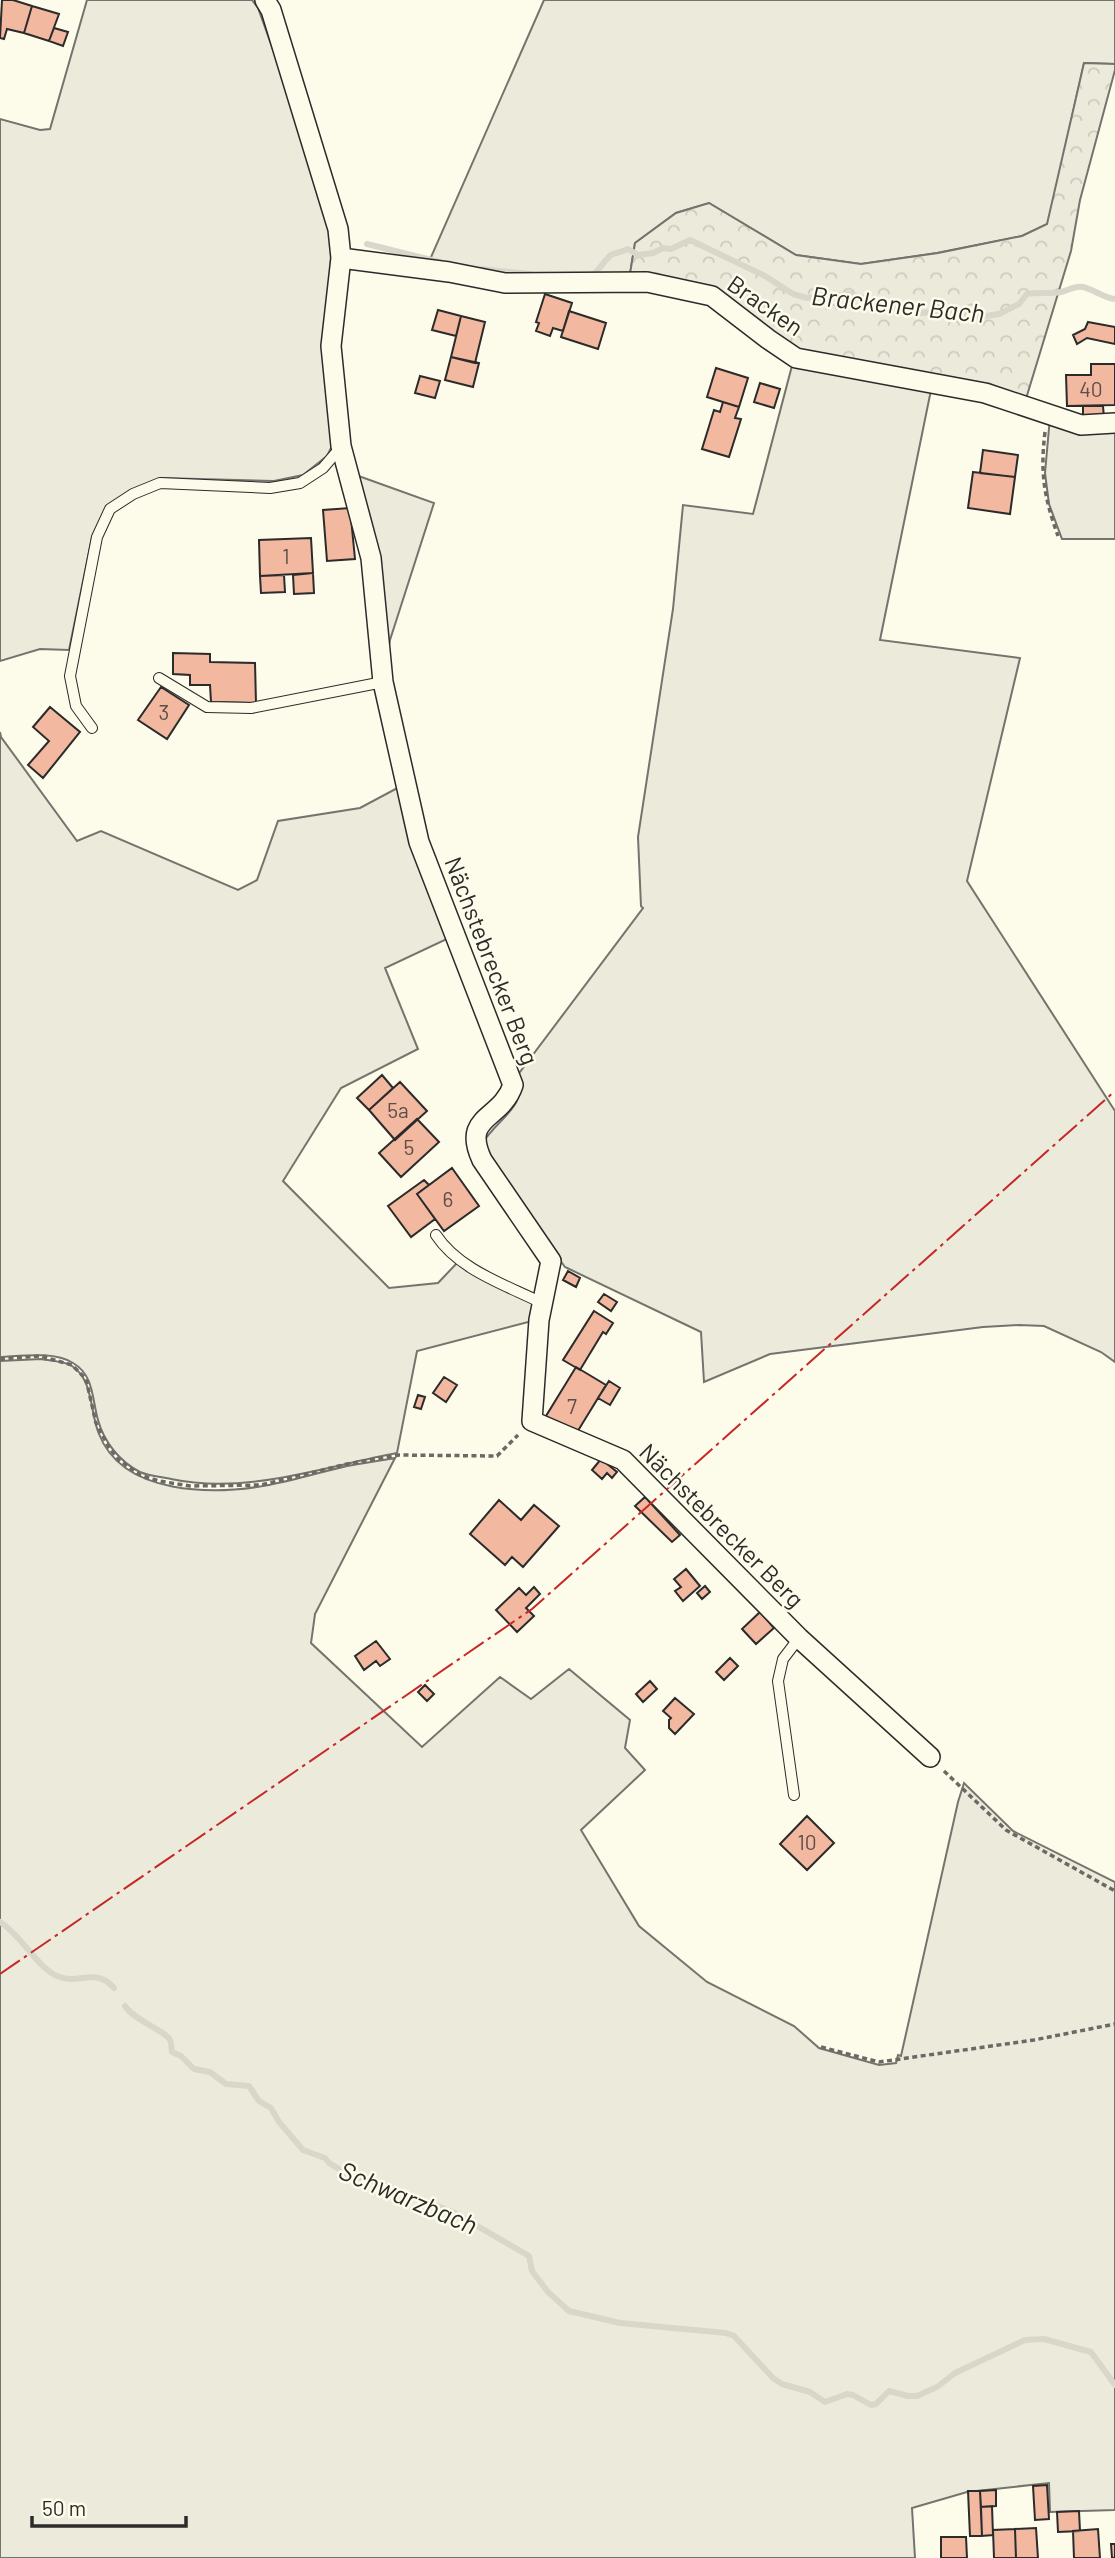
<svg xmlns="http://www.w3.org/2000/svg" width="1115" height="2558" font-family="Barlow,sans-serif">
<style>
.green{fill:#ecebdb;stroke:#74746e;stroke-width:2}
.forest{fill:url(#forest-crowns);stroke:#74746e;stroke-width:2}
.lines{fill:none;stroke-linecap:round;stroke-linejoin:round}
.stream{stroke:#d8d7c9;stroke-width:6}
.building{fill:#f2b8a0;stroke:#2b2b2b;stroke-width:2}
.service-casing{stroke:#2b2b2b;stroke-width:12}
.minor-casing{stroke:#2b2b2b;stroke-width:22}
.path{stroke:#6a6964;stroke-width:3.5;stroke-dasharray:5 3.5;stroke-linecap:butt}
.service{stroke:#fdfbea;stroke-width:10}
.minor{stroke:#fdfbea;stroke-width:19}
.power{stroke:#c62828;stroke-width:2;stroke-dasharray:24 5 3.5 5;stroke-linecap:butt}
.labels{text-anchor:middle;stroke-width:5;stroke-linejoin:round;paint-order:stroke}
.number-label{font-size:21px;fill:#5d4e48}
.street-label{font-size:24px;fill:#2b2b2b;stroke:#fdfbea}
.water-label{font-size:26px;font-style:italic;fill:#2b2b2b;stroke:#fdfbea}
</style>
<defs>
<pattern id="forest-crowns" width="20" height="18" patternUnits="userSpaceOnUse" patternTransform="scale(1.75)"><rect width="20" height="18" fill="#ecebdb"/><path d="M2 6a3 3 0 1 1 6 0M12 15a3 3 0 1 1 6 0" fill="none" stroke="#cbcabc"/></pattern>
</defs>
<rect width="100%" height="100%" fill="#fdfbea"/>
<path class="green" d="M87,0h165l6,8 26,72 48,154 -5,114 8,92 -8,16 -24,19 -29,6 -113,-3 -30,13 -39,46 -23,113 -29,-1 -40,12v-542l40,11 10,-1z
M544,0h571v64l-31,-1 -36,161 -26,12 -85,17 -76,11 -65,-9 -87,-52 -33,10 -41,30 -6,37 -73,1 -128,-17z
M793,362l138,28 -51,250 140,18 -53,223 148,230v251l-14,-10 -57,-26 -25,-1 -36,2 -213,27 -66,28 -3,-50 -136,-65 -76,-104 -7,-19c15,-26 47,-37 35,-68l126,-168 -2,-2 -3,-69 35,-228 10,-104 70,9z
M1050,417l65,12v110h-53l-13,-35 -4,-31z
M353,474l81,29 -44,137 -5,24z
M0,732l1,5 76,104 24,-10 137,59 19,-10 21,-59 82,-13 43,-23 46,153 -64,30 33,81 -77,39 -58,93 106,107 49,-5 19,-20 79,42v15l-119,31 -20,102c-75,14 -150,42 -226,26 -9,-2 -22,-3 -31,-7 -20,-10 -36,-30 -42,-52 -6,-21 -4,-45 -25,-57 -19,-12 -51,-7 -73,-6z
M41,1359c9,2 24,2 31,7 22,14 18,48 27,68 24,62 115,61 170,51 26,-5 52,-13 78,-19 16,-3 32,-5 48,-8l-80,156 -4,29 111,104 78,-70 31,22 38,-30 61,51 -5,28 20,22 -64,60 58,96 68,56 87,44 25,22 60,17 17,-2 2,-8 3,1 57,-254 6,-19 49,48 102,51v628l-65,2 -1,-29 -82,9 -55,16 3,50h-915v-1197z"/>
<path class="forest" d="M1084,63l31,1v6l-35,130 -9,51 -46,151 -227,-50 -84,-59 -85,-13 6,-37 41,-30 33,-10 87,52 65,9 77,-11 84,-17 25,-12z"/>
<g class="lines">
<path class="stream" d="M367,244l73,18
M482,269l48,5
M590,277c9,-5 13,-16 21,-22 4,-2 13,-4 17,-6l10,6 15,-2 10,-5 8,1 19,-9 75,36 28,18 14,4 44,-4 49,16 21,3 30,-3 29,7 19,-3 20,-10 8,-10c11,-2 23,0 34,-2 8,-2 14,-7 22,-5 12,3 21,11 32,12
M0,1922c21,13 38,46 57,54 22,10 38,-10 57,12
M125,2006c10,15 41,25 45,34 2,4 1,8 2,12l9,4 13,13 16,3 16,12 23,2 10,15 12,7 8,14 24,28 22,8 4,5 20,12 25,6 81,32 74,43 3,15 16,21 21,19 51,12 106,10 8,3 39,42 9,6 28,8 15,10 22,-8 6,1 18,10 5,-1 13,-13 19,5h9l20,-9 18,-14 70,-33 19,-1 47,13 24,33"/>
</g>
<path class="building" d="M2,0h11l19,6 -8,27 -17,-4 -3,10 -4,-1z
M32,6l27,8 -10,27 -25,-8z
M54,28l14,4 -5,14 -14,-5z
M545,294l27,9 -9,28 -10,-3 -3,8 -14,-5 3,-8 -3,-1z
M438,310l23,6 -5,20 -24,-6z
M569,311l37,12 -8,26 -37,-12z
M461,316l24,6 -10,41 -24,-6z
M1088,322l27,5v17l-28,-6 -10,6 -4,-9 12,-6z
M451,357l28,6 -6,24 -28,-7z
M1091,364h24v41l-48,1 -1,-31h25z
M716,368l32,10 -9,29 -32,-10z
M420,376l20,5 -5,17 -20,-5z
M760,383l20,6 -6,19 -20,-6z
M723,402l16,5 -4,11 6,1 -12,38 -27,-8 12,-39 6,2z
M1083,406h20l1,12h-21z
M983,450l35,5 -3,22 -35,-4z
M973,472l42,5 -5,37 -42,-6z
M350,508l5,51 -28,2 -4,-51z
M311,538l2,35 -53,3 -1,-36z
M313,573l1,20 -20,1 -1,-19z
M284,575l1,17 -24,1 -1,-17z
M173,653l37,1v8l45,1 1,40 -45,-1 -1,-17h-20v-10l-17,-1z
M161,687l28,18 -22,34 -29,-19z
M50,707l30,25 -37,46 -15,-13 21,-24 -16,-14z
M382,1075l11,13 -24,22 -12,-12z
M400,1082l27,29 -32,29 -26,-30z
M417,1119l22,23 -38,35 -22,-24z
M452,1168l27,38 -35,25 -27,-37z
M424,1180l5,5 -12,9 18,25 -24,18 -23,-31z
M568,1271l12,7 -4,9 -13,-7z
M604,1294l13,8 -6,9 -13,-9z
M594,1311l19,12 -7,11 -3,-2 -23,38 -17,-10z
M576,1367l30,18 -30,49 -30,-18z
M444,1377l13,8 -11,17 -13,-9z
M609,1381l11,7 -10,17 -12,-7z
M418,1395l7,2 -4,12 -7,-2z
M601,1459l16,13 -5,6 -5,-5 -5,6 -10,-9z
M645,1497l35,38 -8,7 -37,-36z
M499,1500l22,20 13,-15 25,21 -36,41 -11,-10 -7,8 -35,-31z
M686,1569l14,17 -17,15 -8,-10 6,-4 -7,-8z
M705,1586l5,6 -8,7 -5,-6z
M534,1587l6,7 -14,14 8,8 -17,16 -21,-22 23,-22 7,7z
M760,1612l14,16 -18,16 -14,-15z
M376,1641l14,18 -10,7 -4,-5 -12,9 -9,-14z
M730,1658l8,8 -14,14 -8,-8z
M650,1681l7,8 -14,13 -7,-8z
M425,1685l9,9 -7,7 -9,-9z
M675,1698l19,16 -19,20 -6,-6v-8l2,-2 -8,-7z
M807,1816l27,27 -27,27 -27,-26z
M1047,2485l2,34 -14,1 -2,-34z
M996,2490v16l-15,1 -1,-16z
M968,2491h12l2,45h-12z
M992,2506l1,29 -11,1 -1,-29z
M1079,2511l1,20 -22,1 -1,-20z
M1036,2528l2,30h-22l-1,-29z
M1015,2529l1,29h-22l-1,-28z
M1098,2529l2,29h-26l-1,-27z
M941,2537h25l1,21h-26z
M1111,2544h4v14h-3z"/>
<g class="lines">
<g class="service-casing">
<path id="service" d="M159,678l48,29 44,1 132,-26
M92,728l-16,-22 -6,-30 27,-139 13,-28 23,-15 27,-11 110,5 30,-5 23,-15 18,-21
M436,1235c23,35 70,50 106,68
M794,1795l-16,-114 5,-22 16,-21"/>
</g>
<g class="minor-casing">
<path id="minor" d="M265,0l6,10 67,219 3,29 -10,88 10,100 30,112 12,124 36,160 94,243c-12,36 -52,30 -31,75l69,101 -12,59 -7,101 91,39 176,178 131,119
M341,258l108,14 56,11 142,-1 65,14 56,43 28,19 189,35 96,32 34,-2"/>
</g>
<path class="path" d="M1045,432c-5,41 -1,65 13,104
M0,1359l40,-3 32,9 14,14 10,44 13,25 10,12 21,15 19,6 31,5 71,-1 86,-21 52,-9 98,1 21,-21
M944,1771l62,59 109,61
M821,2047l58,15 155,-22 81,-16"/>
<use href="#service" class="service"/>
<use href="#minor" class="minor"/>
<path class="power" d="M0,1974l532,-365 583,-518"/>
</g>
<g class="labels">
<g class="number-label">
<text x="1091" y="397">40</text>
<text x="286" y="564">1</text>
<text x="164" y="720">3</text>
<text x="398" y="1118">5a</text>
<text x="409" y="1155">5</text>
<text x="448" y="1207">6</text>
<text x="572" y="1414">7</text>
<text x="807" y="1850">10</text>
</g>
<g class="street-label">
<text transform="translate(765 306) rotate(35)" y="8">Bracken</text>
<text transform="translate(491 961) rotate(69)" y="8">Nächstebrecker Berg</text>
<text transform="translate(721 1526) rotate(45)" y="8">Nächstebrecker Berg</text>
</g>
<g class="water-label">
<text transform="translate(898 305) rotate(6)" y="9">Brackener Bach</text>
<text transform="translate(408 2198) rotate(23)" y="9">Schwarzbach</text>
</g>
</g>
<path d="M32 2516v10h154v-10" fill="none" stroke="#2b2b2b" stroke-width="3.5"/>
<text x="42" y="2516" font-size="21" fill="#2b2b2b" stroke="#fdfbea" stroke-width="5" paint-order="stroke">50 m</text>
</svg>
